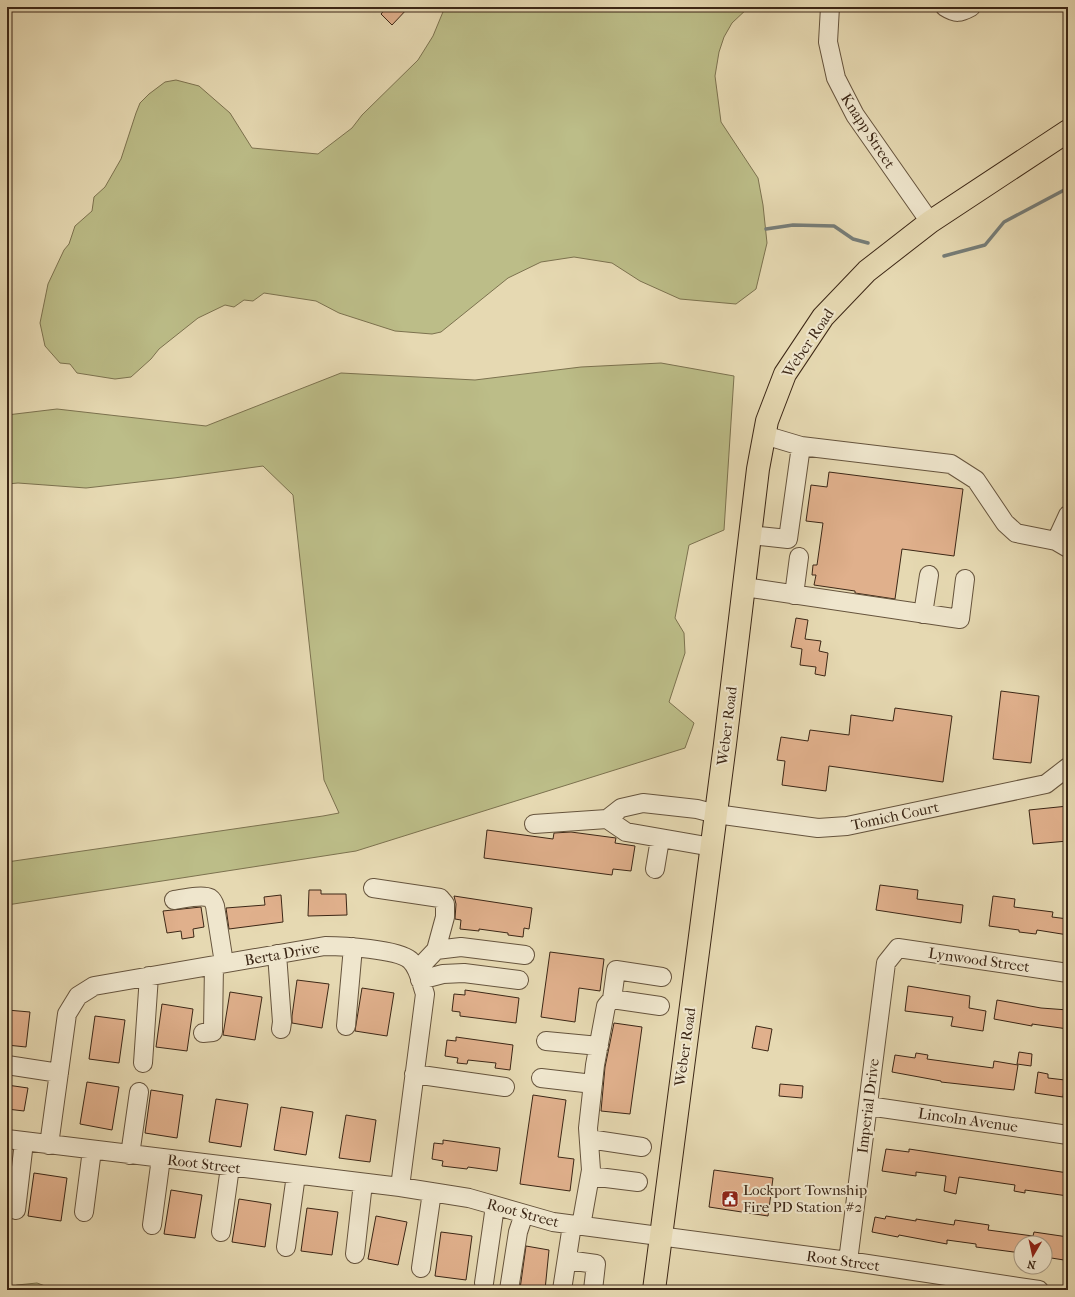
<svg xmlns="http://www.w3.org/2000/svg" width="1075" height="1297" font-family="'IM FELL French Canon',serif">
<style>
.green{fill:#bcbd88;stroke:#7c724f}
.lines{fill:none;stroke-linecap:round;stroke-linejoin:round}
.stream{stroke:#767d78;stroke-width:3.5}
.building{fill:#e0b08c;stroke:#3c2716}
.minor-casing{stroke:#66543d;stroke-width:20}
.major-casing{stroke:#3c2716;stroke-width:24}
.minor{stroke:#efe6cd;stroke-width:18}
.major{stroke:#e6d9b2;stroke-width:22}
.labels{text-anchor:middle;stroke-width:4;stroke-linejoin:round;paint-order:stroke}
.street-label{font-size:15px;fill:#3c2716;stroke:#efe6cd}
.poi-label{font-size:15px;fill:#3c2716;stroke:#efe6cd;text-anchor:start}
</style>
<rect width="100%" height="100%" fill="#e6d9b2"/>
<filter id="stains"><feTurbulence type="fractalNoise" baseFrequency=".005" numOctaves="4"/><feColorMatrix values="0 0 0 0 .2 0 0 0 0 .09 0 0 0 0 .02 0 0 0 .5 -.17"/></filter>
<radialGradient id="worn" r=".72"><stop offset=".6" stop-color="#630" stop-opacity="0"/><stop offset="1" stop-color="#630" stop-opacity=".3"/></radialGradient>
<path class="green" d="M445,7h304l-17,16 -8,14 -5,15 -4,24 6,46 37,56 5,27 4,38 -11,46 -20,15 -56,-5 -40,-18 -28,-18 -38,-6 -33,5 -33,16 -67,54 -9,2 -37,-3 -56,-18 -23,-12 -52,-8 -11,8 -9,-1 -10,7 -9,-2 -27,13 -39,31 -8,10 -20,18 -16,2 -38,-6 -7,-9 -10,-1 -15,-17 -5,-23 8,-39 16,-34 5,-6 6,-18 17,-15 2,-14 11,-10 16,-28 15,-46 4,-10 9,-9 16,-12 11,-2 23,6 31,27 22,35 66,6 34,-26 10,-13 56,-55 15,-24z
M661,363l73,13 -10,154 -35,15 -14,73 9,15 1,20 -16,49 25,21 -9,25 -329,103 -349,54v-43l316,-46 16,-3 -15,-33 -31,-285 -30,-29 -89,12 -88,10 -68,-5 -11,1v-69l50,-6 149,17 135,-53 134,7 106,-13z
M37,1283l19,7h-49v-1l10,-4z"/>
<g class="lines">
<path class="stream" d="M766,229l27,-4 41,1 19,13 15,4
M944,256l41,-11 19,-23 64,-34"/>
</g>
<path class="building" d="M387,7h22l-17,18 -11,-11z
M829,472l134,17 -9,67 -52,-7 -7,50 -40,-6v-2l-41,-6 2,-10h-4l1,-10h4l6,-42 -17,-2 5,-36 16,2z
M796,618l12,2 -3,19 16,2 -2,10 9,2 -3,23 -10,-2 1,-7 -16,-2 2,-16 -11,-2z
M1001,691l38,5 -8,67 -38,-4z
M895,708l57,8 -9,66 -114,-16 -3,25 -44,-6 3,-24 -8,-1 4,-23 27,4 2,-11 39,5 2,-20 42,6z
M1068,806v35l-35,3 -4,-34z
M487,830l66,9 1,-6 17,-1 45,6 -1,5 20,3 -4,25 -18,-2 -1,6 -128,-17z
M880,885l38,5 -1,9 46,6 -2,18 -85,-13z
M309,890h12v4h25l1,21 -39,1z
M281,895l2,27 -54,7 -3,-21 39,-3 -1,-8z
M454,896l78,12 -3,21 -5,-1 -1,9 -15,-2v-2l-29,-4v2l-19,-2 1,-9 -6,-1 1,-15z
M993,896l22,3 -1,8 39,5 -1,5 16,2v16l-31,-5 -1,4 -17,-2v-2l-30,-4z
M201,907l3,20 -11,2 1,8 -12,2 -1,-8 -14,2 -4,-22z
M550,952l54,7 -4,32 -21,-3 -4,34 -34,-5z
M297,980l32,4 -7,44 -30,-5v-7z
M908,986l62,10 -1,12 17,3 -3,20 -32,-5 2,-9 -48,-6z
M362,988l32,5 -7,43 -32,-5z
M465,990l54,8 -3,25 -56,-7v-4l-8,-1 2,-17 11,1z
M230,992l32,5 -7,43 -32,-5z
M997,1000l44,8 27,2v19l-36,-5v2l-38,-7z
M162,1004l31,5 -6,42 -31,-4z
M7,1010l23,2 -4,35 -19,-2z
M95,1016l30,4 -6,43 -30,-4z
M614,1023l28,4 -12,87 -29,-3 4,-44z
M756,1026l16,3 -4,22 -16,-3z
M456,1037l57,8 -3,25 -15,-2 1,-5 -28,-3 -1,4 -10,-1 1,-5 -13,-2 2,-16 9,1z
M1019,1052l13,2 -1,12 -14,-2z
M916,1053l12,2 -1,4 66,9 1,-7 24,4 -4,25 -73,-8v-1l-49,-9 3,-17 20,3z
M1038,1072l10,2v4l17,2 -2,17 -28,-4z
M87,1082l32,5 -7,43 -32,-6z
M780,1084l23,2 -1,12 -23,-2z
M7,1085l21,3 -4,23 -17,-2z
M151,1090l32,5 -6,43 -32,-5z
M533,1095l33,5 -8,57 16,2 -4,32 -50,-7z
M216,1099l32,5 -7,43 -32,-5z
M281,1107l32,5 -7,43 -32,-5z
M346,1115l30,5 -6,42 -31,-4z
M443,1140l57,8 -3,23 -29,-4 -1,2 -25,-3 1,-5 -11,-2 2,-16 9,1z
M886,1149l23,3v-3l159,24v23l-43,-6v3l-11,-2 1,-6 -56,-8 -3,17 -12,-3 2,-15 -30,-4v4l-34,-5z
M714,1170l59,8 -5,38 -59,-9z
M34,1173l33,5 -6,43 -33,-5z
M171,1190l31,5 -7,43 -31,-4z
M239,1199l32,5 -6,43 -33,-5z
M307,1208l31,4 -6,43 -31,-4z
M376,1216l31,6 -9,43 -30,-6z
M886,1216l30,5v-2l38,6 1,-5 34,5 -1,5 45,6 1,-4 34,5v6h-2l-2,17 -19,-3v-14h-24v10l-45,-6v-3l-29,-4v4l-48,-9 -1,2 -26,-5 3,-15 10,2z
M441,1232l31,4 -6,44 -31,-4z
M526,1246l23,4 -4,40 -25,-1z"/>
<g class="lines">
<g class="minor-casing">
<path id="minor" d="M830,7l-2,35 8,36 19,37 75,107
M945,7c11,7 15,6 26,0
M764,435l37,11 150,18 25,16 29,43 11,10 40,8 12,7
M750,535l38,4 13,-93
M1056,541l12,-26
M744,587l216,32 5,-40
M794,595l5,-38
M923,614l6,-39
M534,824l73,-5
M712,847l-86,-15 -19,-13 14,-11 22,-5 54,6 19,5 102,14 29,-2 199,-42 22,-17
M655,869l5,-30
M373,888l67,10 5,6v13l-9,33
M174,900c8,-1 28,-6 36,-2 3,2 4,5 5,8l9,57
M277,954l5,68 -1,7
M417,970l19,-20 25,-3 64,8
M420,980l23,-6 21,-1 55,7
M612,999l48,7
M346,1026l7,-79
M203,1033l10,-1v-4l1,-63
M546,1041l53,5
M143,1063l6,-87
M7,1065l52,8
M414,1074l91,13
M541,1078l52,6
M868,1106l200,29
M7,1139l393,48 69,11 84,24 295,39 191,29
M589,1139l53,8
M49,1145l18,-131 11,-18 16,-10 231,-40c18,0 72,3 85,14 9,8 11,23 15,34l-25,193
M130,1155l9,-63
M590,1176l48,6
M16,1210l8,-68
M84,1212l8,-62
M152,1225l9,-67
M581,1226l10,-56 -3,-42 7,-63 11,-59 6,-7 4,-29 46,7
M221,1232l9,-65
M286,1247l10,-72
M355,1254l8,-71
M567,1260l29,4 -3,26
M848,1261l38,-298 12,-15 170,25
M421,1268l11,-76
M484,1283l11,-77
M509,1290l9,-58 6,-18
M562,1290l10,-65"/>
</g>
<g class="major-casing">
<path id="major" d="M654,1290l71,-546 33,-275 9,-48 18,-47 38,-57 44,-46 63,-49 138,-91"/>
</g>
<use href="#minor" class="minor"/>
<use href="#major" class="major"/>
</g>
<defs>
<g id="civic-square" transform="scale(0.9)"><rect x="-9" y="-9" width="18" height="18" rx="4" fill="#8f2418" stroke="#efe6cd"/><path d="M-.6-6.5H3V-4.5H.6V-3L4-1V1h2V6H-6V1h2V-1L-.6-3ZM-1.2 2.5V6h2.4V2.5Z" fill="#fff"/></g>
</defs>
<g fill-rule="evenodd">
<use href="#civic-square" x="730" y="1199"/>
</g>
<g class="labels">
<g class="street-label">
<text transform="translate(868 131) rotate(57)" y="5">Knapp Street</text>
<text transform="translate(808 343) rotate(-56)" y="5">Weber Road</text>
<text transform="translate(727 726) rotate(-83)" y="5">Weber Road</text>
<text transform="translate(895 816) rotate(-12)" y="5">Tomich Court</text>
<text transform="translate(282 954) rotate(-10)" y="5">Berta Drive</text>
<text transform="translate(979 960) rotate(8)" y="5">Lynwood Street</text>
<text transform="translate(685 1047) rotate(-82)" y="5">Weber Road</text>
<text transform="translate(868 1106) rotate(-83)" y="5">Imperial Drive</text>
<text transform="translate(968 1120) rotate(8)" y="5">Lincoln Avenue</text>
<text transform="translate(204 1164) rotate(7)" y="5">Root Street</text>
<text transform="translate(523 1213) rotate(15)" y="5">Root Street</text>
<text transform="translate(843 1261) rotate(8)" y="5">Root Street</text>
</g>
<g class="poi-label">
<text x="743" y="1195">Lockport Township<tspan x="743" dy="17">Fire PD Station #2</tspan></text>
</g>
</g>
<rect width="1075" height="1297" fill="none" stroke="#e6d9b2" stroke-width="24"/>
<rect x="8" y="8" width="1059" height="1281" fill="none" stroke="#3c2716" stroke-width="2"/>
<rect x="12" y="12" width="1051" height="1273" fill="none" stroke="#3c2716"/>
<g transform="translate(1033 1255) rotate(189)"><circle r="19" fill="#efe6cd" stroke="#a79a84"/>
<path d="M0-3L7 15L0 10L-7 15Z" fill="#8f2418"/>
<text y="-6" font-size="11" font-weight="bold" text-anchor="middle" fill="#3c2716">N</text>
</g>
<rect width="100%" height="100%" filter="url(#stains)"/>
<rect width="100%" height="100%" fill="url(#worn)"/>
</svg>
